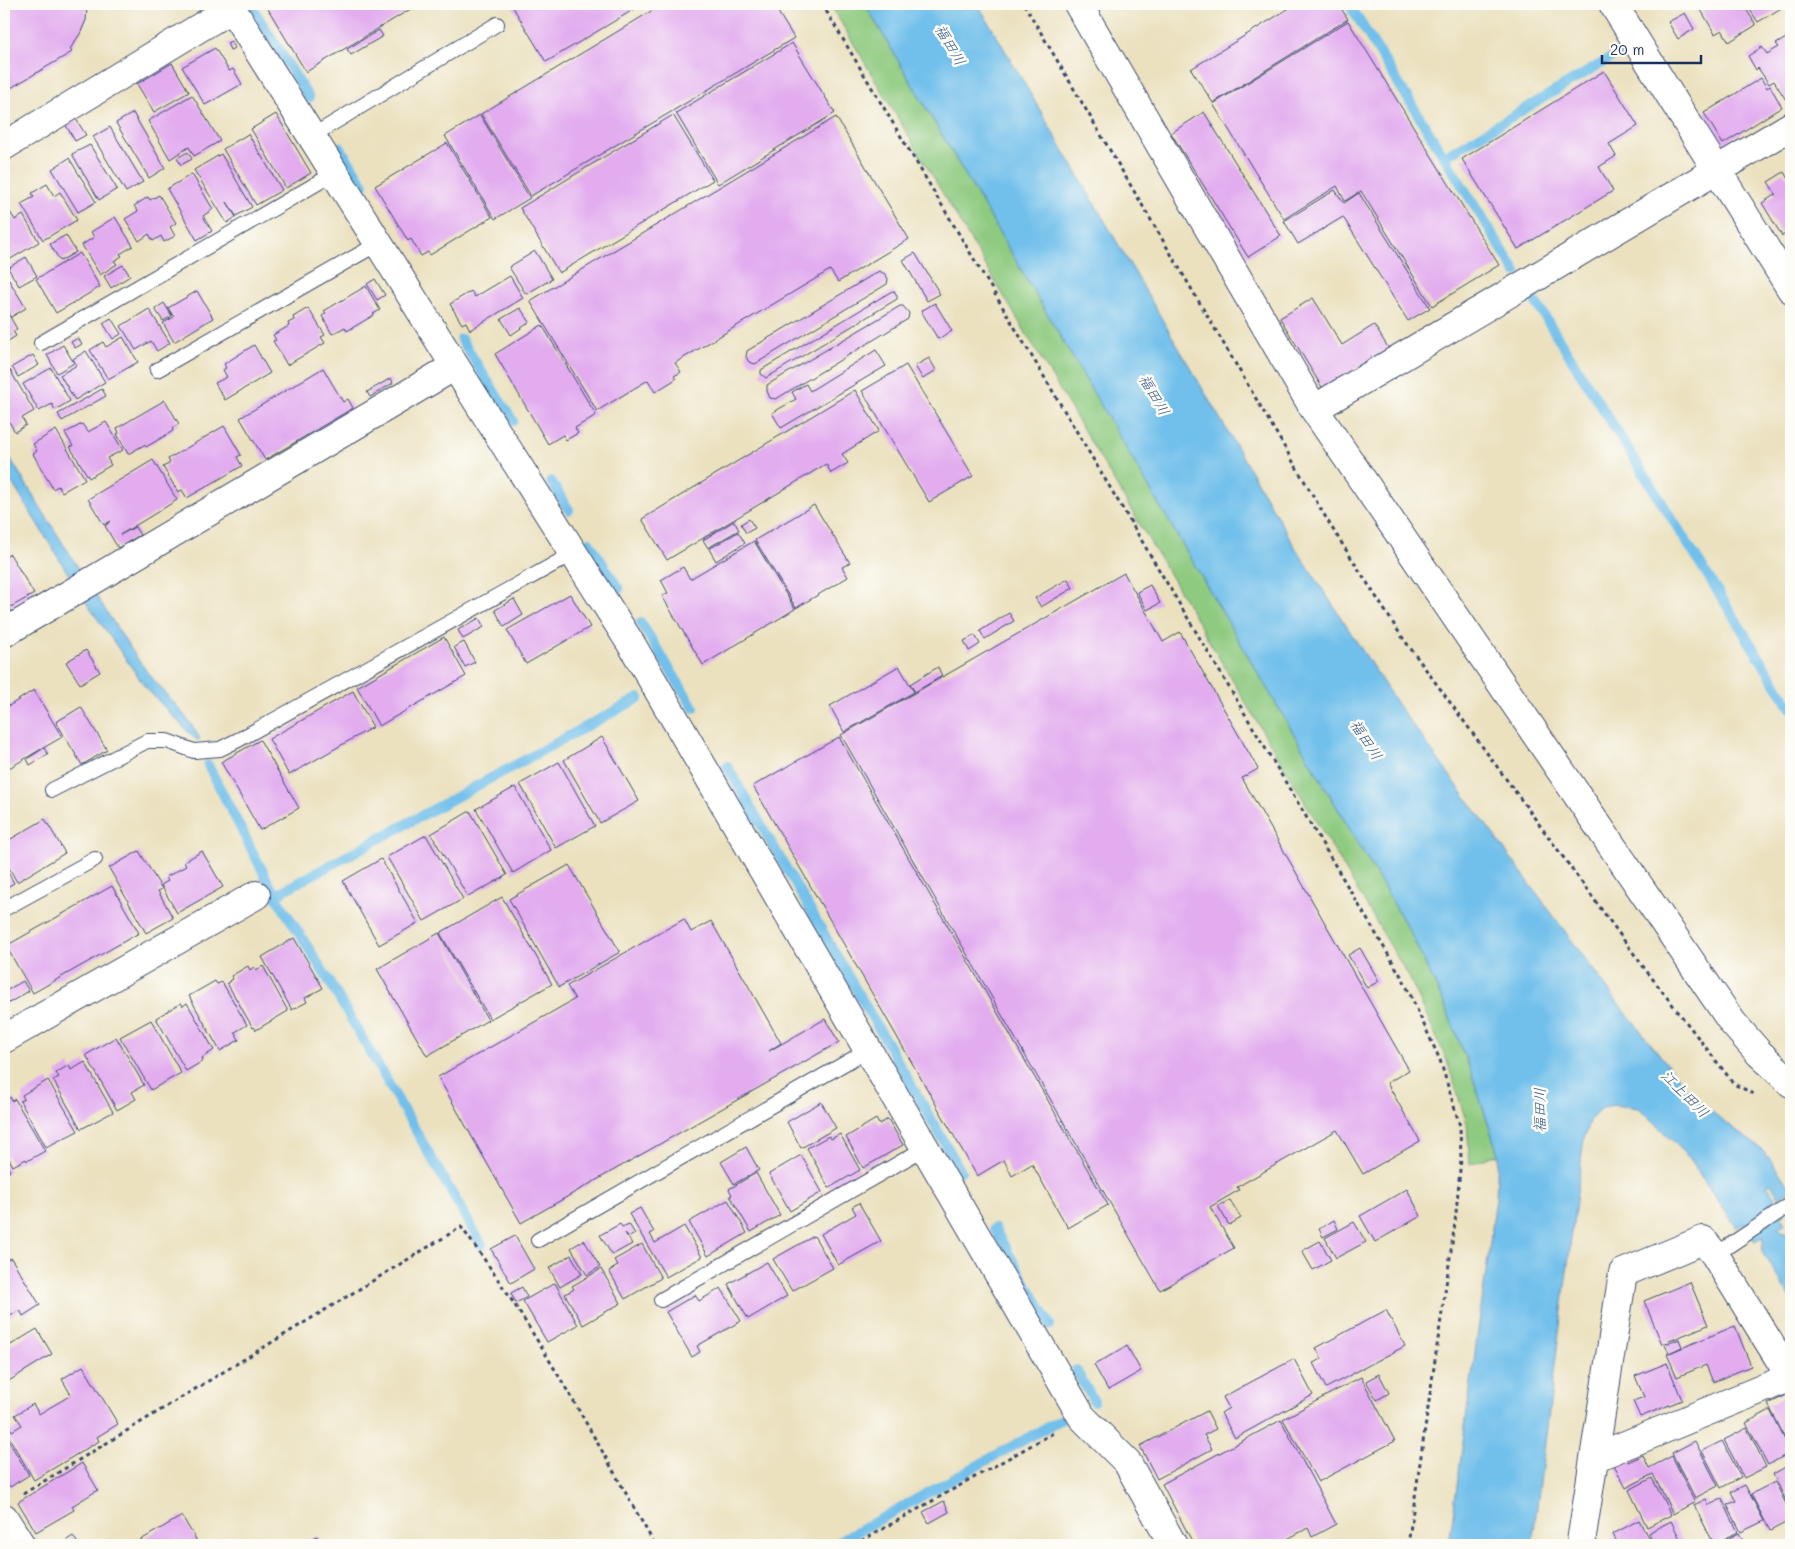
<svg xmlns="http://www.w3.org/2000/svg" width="1795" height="1549" font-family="Mali,'Klee One',sans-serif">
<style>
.green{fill:#8eca80;stroke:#547c6f}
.water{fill:#71bfeb;stroke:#4677a4}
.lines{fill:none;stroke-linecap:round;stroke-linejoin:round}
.stream{stroke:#71bfeb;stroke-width:10}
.building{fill:#e2acef}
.service-casing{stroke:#3a4a6d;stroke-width:16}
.minor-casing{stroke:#3a4a6d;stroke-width:30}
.path{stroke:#3a4a6d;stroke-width:3;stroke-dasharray:4 4;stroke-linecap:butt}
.service{stroke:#fff;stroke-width:14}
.minor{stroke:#fff;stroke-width:28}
.labels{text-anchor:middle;stroke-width:5;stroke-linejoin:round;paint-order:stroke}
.water-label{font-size:15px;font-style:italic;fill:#355a88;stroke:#fdfcf7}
</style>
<rect width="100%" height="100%" fill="#fdfcf7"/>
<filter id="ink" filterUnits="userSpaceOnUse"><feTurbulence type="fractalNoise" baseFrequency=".02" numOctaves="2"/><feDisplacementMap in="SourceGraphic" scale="10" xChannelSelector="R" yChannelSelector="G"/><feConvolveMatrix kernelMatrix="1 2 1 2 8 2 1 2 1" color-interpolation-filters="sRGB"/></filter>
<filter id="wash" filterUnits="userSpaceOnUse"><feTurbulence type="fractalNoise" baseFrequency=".0096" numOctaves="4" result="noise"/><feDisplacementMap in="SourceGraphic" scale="20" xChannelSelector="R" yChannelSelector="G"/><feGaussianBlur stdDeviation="1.12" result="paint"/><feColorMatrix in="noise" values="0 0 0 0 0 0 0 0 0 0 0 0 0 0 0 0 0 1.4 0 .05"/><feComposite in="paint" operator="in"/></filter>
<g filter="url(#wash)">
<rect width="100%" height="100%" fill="#ebe1bf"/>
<path class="green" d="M830,4h35l544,926 35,73 27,69 27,82 -28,10 -3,-40 -21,-66 -37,-81z"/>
<path class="water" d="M865,4h113l317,543 102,157 215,291 84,105 64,48 10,11 21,31 -12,7 -8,-14 -4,2 18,29 -4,3 4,7 -7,5 13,6v64l-29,-47 2,-15 -9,5 -12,-18 -6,4 -52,-75 -46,-45 -26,-3 -12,4 -12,12 -5,17 -52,407h-83l47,-347 2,-44 -27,-82 -27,-69 -35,-73z
M4,448c44,72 88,143 135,213 19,27 46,49 61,78l-4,1 -50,-52 -61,-87 -81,-131z"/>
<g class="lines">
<path class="stream" d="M1349,4l167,268
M254,10l55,88
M340,147l24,38
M1444,157l180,-107
M1530,293l261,415
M461,339l52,82
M551,481l18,29
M589,542l30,47
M641,623l53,85
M208,765l67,130 364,-197
M727,766l234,405
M275,895l54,86 153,264
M994,1228l56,97
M1076,1370l18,31
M833,1545l227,-125"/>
</g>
<g id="blocks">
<path class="building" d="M4,4h82l1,3 -1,13 -6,14 -10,15 2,3 -68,40z
M278,4h141l-113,68 -38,-63z
M511,4h132l-97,58z
M663,4h110l21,34 -263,158 -50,-82z
M1296,4h42l10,15 -135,84 -22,-34z
M1699,4h44l13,21 -27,17 -7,-12 -7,4 -17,-29z
M1746,4h42l-30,18z
M1685,13l9,16 -16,10 -10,-17z
M1348,21l151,244 -67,41 -71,-115 -16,10 -8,-15 -53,33 -71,-115z
M379,30l4,6 -32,19 -4,-6z
M1791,35v73l-17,-27 -5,3 -11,-16 -2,2 -8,-14 14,-9 5,7 12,-7 -3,-3z
M231,41l4,7 -5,2 -3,-7z
M792,43l43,70 -117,71 -42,-71z
M215,48l14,23 4,-2 9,15 -37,21 -23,-38z
M172,63l17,29 -35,20 -17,-28z
M1604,71l34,55 -29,18 7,12 -17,11 14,24 -95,58 -56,-90z
M1761,78l6,10 3,-2 12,21 -59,37 -19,-31z
M192,95l28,46 -26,15 -5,-9 -19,12 -22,-38z
M1204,112l77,124 -33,21 -77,-124z
M133,113l32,55 -16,10 -33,-55z
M276,114l35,59 -25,15 -35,-59z
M480,115l50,83 -35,21 -50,-83z
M673,115l40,65 -154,93 -39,-65z
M74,116l12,19 -11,6 -11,-19z
M836,117l73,122 -71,43 -8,-12 -155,93 6,9 -7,4 2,3 -21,13 -7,-12 -51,31 -67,-110z
M110,127l33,55 -17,10 -33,-55z
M248,134l34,56 -26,15 -33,-56z
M447,143l45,74 -62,38 -2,-3 -7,4 -10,-17 -3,2 -33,-55z
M90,145l27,44 -18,11 -27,-46z
M188,152l4,7 -11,6 -4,-7z
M221,154l31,53 -16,9 -9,-14 9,15 -9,6 -33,-53z
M69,158l27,44 -18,10 -26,-43z
M1784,172l4,7 3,-2v54l-9,5 -20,-33 14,-9 -8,-12z
M192,174l21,35 -10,7 9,15 -15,9 -30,-51z
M47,184l7,12 6,-4 17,28 -34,20 -22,-36 13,-7 -2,-4z
M1335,190l9,13 15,-10 71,115 -22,13 -65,-104 -45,27 -14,-23z
M159,195l17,28 -6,4 5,9 -11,6 -3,-6 -8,5 -4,-7 -10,7 -14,-22 13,-8 -4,-5 14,-9 2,3z
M7,207l8,13 8,-5 16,27 -35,21v-54z
M115,217l18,29 -13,8 2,2 -8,5 3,3 -17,11 -18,-30 12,-8 -3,-5z
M66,235l10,17 -16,9 -10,-17z
M535,251l17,28 -26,15 -17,-27z
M80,253l20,34 -44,26 -20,-34z
M915,253l25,41 -13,7 -24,-41z
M26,257l11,19 -18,10 -11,-18z
M123,265l7,11 -19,12 -7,-12z
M879,271l6,3 3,5 -1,5 -132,80 -6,-2 -3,-5 1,-6z
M4,272l22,36 -15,9 -7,-13z
M510,276l13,22 -53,32 -4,-8 -4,2 -12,-20 21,-13 4,6z
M375,279l10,16 -8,5 -10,-16z
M366,286l14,24 -7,4 1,1 -27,16 -2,-4 -13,7 -10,-18 4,-3 -2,-2z
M197,291l16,27 -39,24 -11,-19 11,-6 -6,-9z
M892,291l3,1 2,4v3l-131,79 -5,-4v-4z
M1313,298l29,47 32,-20 15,24 -66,40 -43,-71z
M164,303l8,13 -9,5 -8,-12z
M935,303l17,28 -14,8 -17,-28z
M4,306l13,23 -4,2 3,5 -12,8z
M900,306h3l6,7 -1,6 -132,80 -6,-1 -3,-7v-6z
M308,308l17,27 -4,2 4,6 -38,22 -14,-24 3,-1 -3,-5 16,-9 -1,-3 6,-3 -1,-3z
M520,308l10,14 -19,13 -10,-16z
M149,309l21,34 -13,8 -6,-10 -15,9 -15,-24z
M111,318l10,16 -8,5 -10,-16z
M542,325l54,90 -21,13 3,5 -12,7 -3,-5 -15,9 -53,-90z
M123,337l15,25 -30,17 -18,-29 13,-8 3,5z
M78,338l4,6 -7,4 -4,-6z
M63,345l11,18 -17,10 -10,-18z
M254,345l16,28 -45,27 -10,-17 12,-6 -4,-7 3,-2 -2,-4z
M876,350l10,16 -105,62 -9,-15 24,-14 -4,-7 14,-8 4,7z
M86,351l19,31 -30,18 -15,-25 17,-10 -4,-6z
M33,355l6,10 -21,12 -6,-10z
M929,358l7,12 -13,9 -8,-13z
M906,365l67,111 -44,26 -67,-111z
M51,368l19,33 -15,9 -3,-6 -13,7 -16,-27z
M323,368l20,34 5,-3 5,9 -88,52 -25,-42z
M10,370l24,41 -12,7 4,7 -11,7 -11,-19v-39z
M391,378l2,5 -23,14 -3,-5z
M102,389l4,7 -44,25 -4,-7z
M855,390l24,41 -37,23 6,9 -17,10 -5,-9 -159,96 -25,-41z
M165,400l14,24 -7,4 1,3 -27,16 -2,-2 -16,9 -11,-20 2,-1 -2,-5z
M106,422l17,28 -16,8 4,7 -22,13 -19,-31 3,-1 -8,-13 17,-9 6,8z
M224,426l17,29 -4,2 5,9 -55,32 -5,-8 -4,2 -15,-25 7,-4 -2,-4z
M56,430l29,49 -23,13 -4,-6 -5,3 -20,-35 4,-3 -4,-7z
M153,460l24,40 -57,35 15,-8 5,8 -22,13 -13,-22 6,-5 -7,4 -16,-26z
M814,505l36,58 -8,4 6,10 -52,31 -41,-68z
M749,519l6,9 -9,5 -5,-9z
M734,521l5,9 -31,18 -5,-8z
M738,532l7,11 -29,18 -7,-12z
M754,541l41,68 -92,56 -41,-69 6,-3 -7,-13 22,-13 7,12z
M10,554l24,40 -25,14 3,5 -8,4v-59z
M1124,573l39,69 17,-10 78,137 -16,9 167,292 -22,13 33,58 -57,33 -26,-44 -100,57 2,3 -29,17 24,41 -74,42 -319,-555z
M1068,579l5,9 -32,19 -6,-9z
M1150,585l10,18 -13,7 -10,-18z
M570,594l20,33 -64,37 -19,-34z
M514,599l9,16 -19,12 -9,-17z
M1009,613l5,8 -29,18 -5,-8z
M479,618l5,9 -21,12 -5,-9z
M975,635l5,9 -11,7 -5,-10z
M444,637l22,39 -87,50 -22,-39z
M464,642l11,20 -10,5 -11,-20z
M86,650l14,22 -20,12 -14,-22z
M899,666l15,26 -70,40 -14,-26z
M938,667l4,9 -27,16 -5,-8z
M34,690l28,47 -58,34v-62z
M353,691l20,36 -84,48 -20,-36z
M81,707l26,43 -25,15 -26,-43z
M602,737l37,64 -39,22 -36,-63z
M839,737l269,468 -40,23 -36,-64 -20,12 -8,-16 -27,16 -224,-390z
M260,740l39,68 -39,22 -39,-68z
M44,748l4,6 -18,11 -3,-6z
M559,762l36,64 -39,22 -36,-64z
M515,787l36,63 -38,23 -37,-64z
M470,811l37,64 -39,22 -37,-63z
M45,819l20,34 -48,29 -13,-23v-16z
M426,835l37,64 -39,22 -37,-64z
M139,851l23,38 -4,2 15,27 -27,15 -37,-65z
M202,851l21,36 -46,26 -16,-28 7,-4 -2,-4 20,-11 -2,-4z
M381,859l37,64 -39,22 -36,-64z
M4,865l10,18 -10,6z
M569,865l51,87 -61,35 -50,-88z
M112,886l27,47 -106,60 -27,-47z
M502,897l50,87 -62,35 -50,-86z
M684,919l7,13 20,-11 70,122 -12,8 56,-32 14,23 -318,181 -83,-146 137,-78 -8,-13z
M439,933l49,87 -61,36 -50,-87z
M294,938l29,50 -18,10 2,4 -15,8 -30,-53z
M1360,948l19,33 -12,7 -19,-33z
M248,966l2,4 4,-3 2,3 7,-4 25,45 -32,19 -2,-3 -1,1 -26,-45 6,-4 -2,-3z
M23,981l6,10 -22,13 -3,-5v-7z
M215,981l2,3 5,-2 25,43 -12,7 4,8 -19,11 -31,-55z
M181,1003l2,3 4,-3 27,47 -12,8 1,3 -17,10 -30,-53z
M151,1020l30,53 -30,17 -31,-53z
M116,1037l28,48 -12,7 4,7 -19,11 -31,-55z
M85,1062l28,50 -32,17 -28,-49 6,-3 -3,-4 13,-8 2,5z
M48,1080l30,51 -32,16 -26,-46 4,-2 -2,-4z
M10,1097l2,4 3,-2 30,52 -18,10 -1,-2 -13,7 -9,-16v-49z
M821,1102l15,26 -35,20 -14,-26z
M876,1119l3,5 9,-5 15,26 -40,23 -17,-31z
M840,1134l20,36 -31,18 -22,-40 22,-12 2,3z
M746,1147l13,23 -25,14 -13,-22z
M801,1155l21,37 -32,19 -21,-37z
M4,1159l6,12 -6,4z
M756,1173l24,42 -29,17 -21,-36 2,-1 -3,-6z
M1407,1189l14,27 -46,26 -15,-26z
M728,1200l19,33 -39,23 -19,-34z
M1230,1200l11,18 -12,7 -11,-19z
M859,1203l22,38 -43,24 -17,-31 35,-20 -4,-7z
M640,1208l14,24 -4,2 5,9 29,-17 18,31 -36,20 -37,-63z
M1334,1220l4,9 -15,8 -4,-8z
M1354,1222l12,20 -30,16 -11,-20z
M620,1224l2,3 7,-3 6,10 -6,3 -4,-4 7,11 -20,11 -12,-20z
M515,1236l19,33 -23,14 -20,-34z
M814,1236l19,32 -41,23 -19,-32z
M584,1240l16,27 -13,8 -16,-27z
M1320,1241l11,19 -18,10 -11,-19z
M642,1244l19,34 -36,21 -16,-28 9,-5 -4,-6z
M571,1255l11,19 -22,13 -11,-19z
M11,1258l29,47 -17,11 -3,-6 -16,10v-58z
M767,1262l20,34 -39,23 -20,-35z
M601,1269l20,34 -38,22 -18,-31 9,-5 -2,-3z
M1690,1282l18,43 -46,19 -18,-43z
M555,1283l23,42 -31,17 -24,-41z
M522,1287l5,10 -11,6 -5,-10z
M721,1288l20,33 -44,25 3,6 -8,5 -26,-45 29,-17 4,6z
M1386,1310l19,36 -79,42 -13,-25 9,-4 -6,-11z
M1735,1326l16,40 -38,16 -7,-17 -29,12 -10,-23z
M37,1329l15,25 -48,30v-35z
M1679,1339l3,8 -13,6 -4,-8z
M1127,1346l14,25 -33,19 -14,-25z
M1294,1359l19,36 -78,43 -14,-25 8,-5 -6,-11z
M1667,1363l15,37 -42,17 -7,-16 11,-4 -9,-21z
M83,1366l35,58 -21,13 2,4 -65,39 -27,-46 -2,1 24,40 -19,12 -6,-10v-59l8,13 10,-6 -7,-10 18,-11 6,10 32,-19 -9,-16z
M1379,1374l10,19 -12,7 -11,-19z
M1361,1377l34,64 -77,41 -35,-63z
M1791,1393v47l-4,2 -19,-38z
M1770,1410l21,42 -23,13 -22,-42z
M1207,1411l9,18 -12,6 8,14 -55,30 -17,-33z
M1281,1420l55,104 -24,13 -4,-9 -32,17h-82l-32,-61z
M1747,1428l19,39 -22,11 -20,-38z
M1695,1441l23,45 -23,12 -23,-45z
M1722,1441l19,36 -20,11 -19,-37z
M1643,1455l6,13 23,-12 23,46 -22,12 -20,-40 -27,14 -13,-25 13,-7 2,6z
M82,1463l16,27 -26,16 2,4 -38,22 -18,-30z
M1791,1464v47l-18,-37z
M1652,1478l19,37 -24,12 -18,-37z
M1775,1482l16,32v6l-21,11 -19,-37z
M1745,1485l19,36 -23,11 -14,-27 9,-4 -5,-9z
M1706,1499l3,6 13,-6 16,33 -24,12 -20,-39z
M944,1501l5,11 -20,11 -6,-11z
M182,1516l17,29h-67z
M1639,1520l13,25h-34l-5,-11z
M1671,1521l12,24h-28l-7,-12z
M1739,1533l6,12h-29z
M73,1536l6,9h-20z
M317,1536l6,9h-21z"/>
</g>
</g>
<g filter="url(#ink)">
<use href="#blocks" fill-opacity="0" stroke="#3a4a6d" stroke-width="1"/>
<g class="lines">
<g class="service-casing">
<path id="service" d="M312,136l185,-112
M41,343l294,-170
M157,370l222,-127
M52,790l95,-49h20l27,10 26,-2 20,-10 334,-186
M4,909l91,-50
M538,1240l330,-190
M1715,1255l76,-51
M661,1300l264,-152"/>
</g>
<g class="minor-casing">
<path id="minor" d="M229,4l226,362 178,281 449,770 45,45 46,83
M1078,4l236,405 418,613 27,31 32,30
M1613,4l178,285
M4,146l228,-138
M1314,409l477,-283
M4,633l451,-267
M4,1039l252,-144
M1594,1458l197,-81
M4,1518l17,27
M1583,1545l-2,-3 42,-269 80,-33 12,15 76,123"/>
</g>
<path class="path" d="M822,4l582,977 36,79 20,66 1,33 -6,64 -47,322
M1024,4l308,524 68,106 245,335 89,115 22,11
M23,1494l438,-267c74,100 133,210 194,318
M854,1545l201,-113"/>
<use href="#service" class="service"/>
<use href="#minor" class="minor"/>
</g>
</g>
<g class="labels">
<g class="water-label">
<text transform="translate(950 45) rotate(60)" y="5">福田川</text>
<text transform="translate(1154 395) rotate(60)" y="5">福田川</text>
<text transform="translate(1366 740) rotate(57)" y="5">福田川</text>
<text transform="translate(1685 1094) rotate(45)" y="5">江上田川</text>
<text transform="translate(1540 1110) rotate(-90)" y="5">福田川</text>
</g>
</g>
<rect width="1795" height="1549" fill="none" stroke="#fdfcf7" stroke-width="20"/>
<path d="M1602 55v8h99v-8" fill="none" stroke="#1b2f5e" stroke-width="2.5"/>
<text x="1610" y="55" font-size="15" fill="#1b2f5e" stroke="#fdfcf7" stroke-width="4" paint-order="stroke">20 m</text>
</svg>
